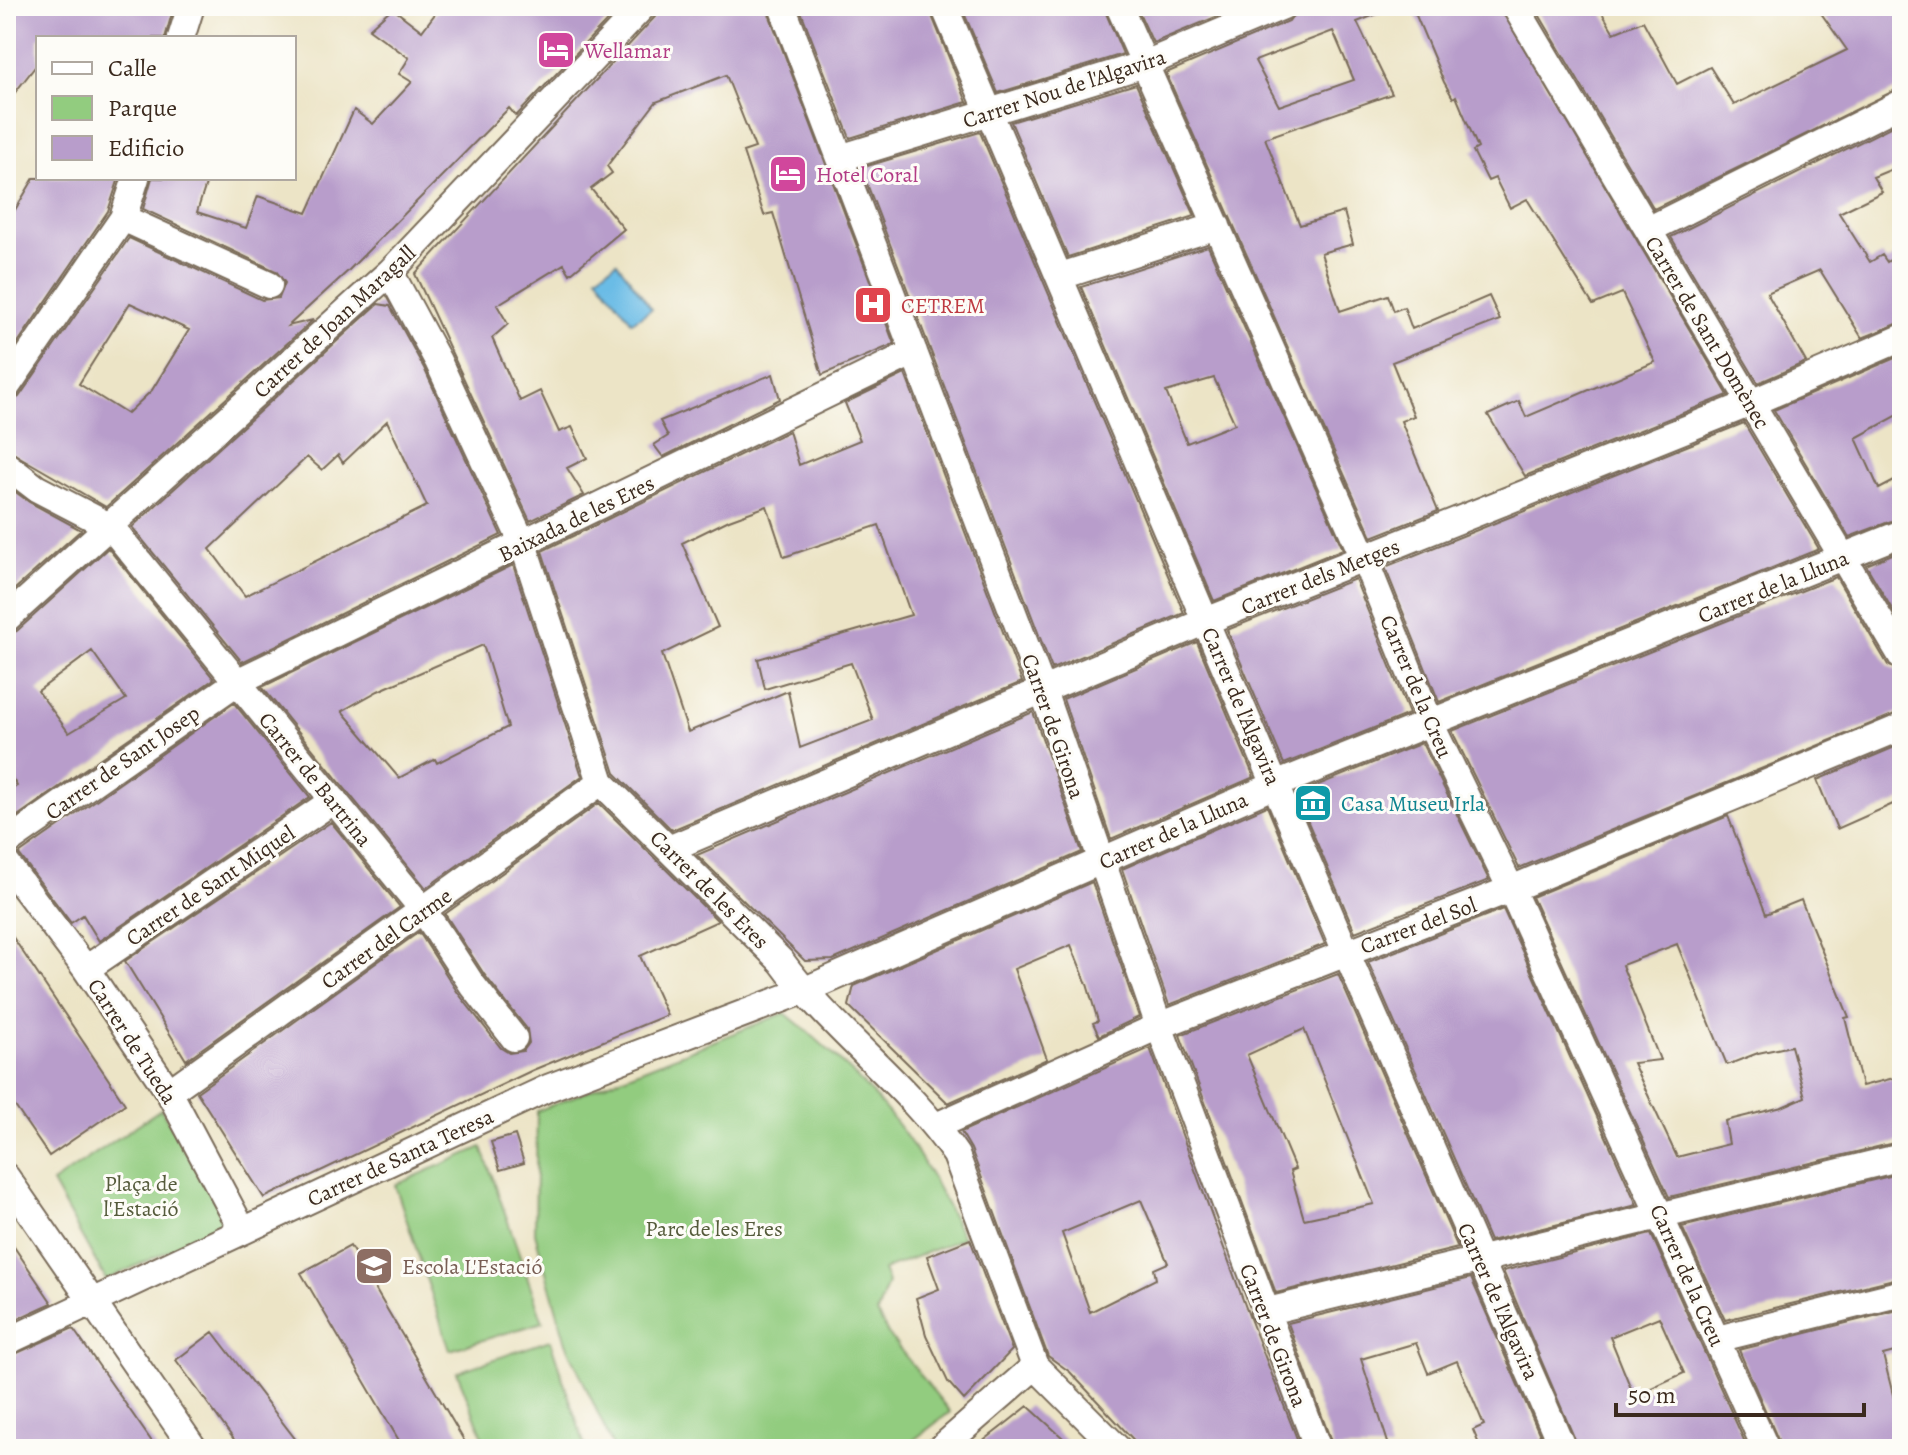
<svg xmlns="http://www.w3.org/2000/svg" width="1908" height="1455" font-family="Alegreya,serif">
<style>
.green{fill:#92cc7f;stroke:#667b4e;stroke-width:2}
.water{fill:#6abce6;stroke:#527382;stroke-width:2}
.building{fill:#b89dcb;fill-rule:evenodd}
.lines{fill:none;stroke-linecap:round;stroke-linejoin:round}
.minor-casing{stroke:#796b59;stroke-width:30}
.minor{stroke:#fff;stroke-width:26}
.labels{text-anchor:middle;stroke-width:6;stroke-linejoin:round;paint-order:stroke}
.hotel-label{font-size:22px;fill:#b23c85;stroke:#fdfcf7;text-anchor:start}
.street-label{font-size:22px;fill:#3b2a1e;stroke:#fdfcf7}
.health-label{font-size:22px;fill:#be3a42;stroke:#fdfcf7;text-anchor:start}
.culture-label{font-size:22px;fill:#0d838f;stroke:#fdfcf7;text-anchor:start}
.park-label{font-size:22px;fill:#555b3b;stroke:#fdfcf7}
.education-label{font-size:22px;fill:#785e54;stroke:#fdfcf7;text-anchor:start}
</style>
<rect width="100%" height="100%" fill="#fdfcf7"/>
<filter id="ink" filterUnits="userSpaceOnUse"><feTurbulence type="fractalNoise" baseFrequency=".0125" numOctaves="2"/><feDisplacementMap in="SourceGraphic" scale="16" xChannelSelector="R" yChannelSelector="G"/><feConvolveMatrix kernelMatrix="1 2 1 2 8 2 1 2 1" color-interpolation-filters="sRGB"/></filter>
<filter id="wash" filterUnits="userSpaceOnUse"><feTurbulence type="fractalNoise" baseFrequency=".006" numOctaves="4" result="noise"/><feDisplacementMap in="SourceGraphic" scale="32" xChannelSelector="R" yChannelSelector="G"/><feGaussianBlur stdDeviation="1.8" result="paint"/><feColorMatrix in="noise" values="0 0 0 0 0 0 0 0 0 0 0 0 0 0 0 0 0 1.4 0 .05"/><feComposite in="paint" operator="in"/></filter>
<g filter="url(#wash)">
<rect width="100%" height="100%" fill="#ece4c6"/>
<path class="green" d="M785,1013c54,43 110,98 144,159 12,21 23,44 34,66l-80,32 5,13 -11,30 11,21 62,78 -48,37h-288l-48,-106 -31,-110 2,-122z
M161,1109l67,114 -122,57 -54,-97z
M482,1147l61,175 -93,28 -55,-165z
M550,1340l36,109h-98l-31,-77z"/>
<path class="water" d="M617,262l35,47 -20,13 -35,-46z"/>
<g id="blocks">
<path class="building" d="M6,6h168l-9,32h-127v25l-32,41z
M441,6h180l-105,110 -7,-8 -161,163 -60,55 25,-6 -207,187 -100,-58v-45l13,-7 110,-159 133,62 17,-2 6,-15 -9,-12 -133,-62 9,-31h56l-11,34 49,16 12,-32 49,17 47,-103 19,14 39,-42 -13,-8 10,-16 -40,-29 23,-21 30,23zM130,303l59,27 -37,60 -25,24 -48,-30z
M659,6h107l128,338 -72,31 -49,-162 -9,2 -21,-63 12,-4 -29,-73 -70,27 -49,64 5,7 -21,16 33,40 -54,45 -6,-10 -67,41 11,19 -16,14 28,63 20,-10 19,41 13,-5 15,31 -20,10 17,27 -54,26 -115,-247 240,-257z
M799,6h129l39,96 -117,36z
M961,6h142l20,48 -125,39z
M1136,6h106l-89,37z
M1299,6l93,2 -35,14 35,72 -127,44 35,87 44,-13 9,32 -32,9 19,58 48,-16 6,16 10,-4 8,22 77,-33 11,24 -108,42 22,54 -13,5 37,90 -66,26 -206,-464 123,-52zM1333,31l21,49 -75,26 -24,-45z
M1412,6h87l229,389 -203,81 -37,-61 31,-14 7,16 129,-55 -33,-69 -29,12 -66,-106 -17,9 -15,-30 -7,3 -15,-30 5,-3 -22,-52 -3,2 -9,-16z
M1534,6h64l16,27 29,-12 34,63 33,-17 24,38 113,-55 -31,-44h86v81l-248,122z
M1136,84l59,132 -127,41 -57,-135z
M1902,121v44l-29,12 9,15 -43,21 31,49 12,-7 5,7 15,-11v71l-40,16 -42,-68 -53,23 39,69 -48,21 -87,-146z
M980,132l204,481 -132,56 -191,-501z
M34,178h85l-11,33 -102,149v-135z
M1208,246l135,303 -129,52 -133,-314zM1214,378l21,46 -48,19 -21,-51z
M378,304l12,2 34,62 77,167 -259,127 -110,-135zM387,421l40,85 -182,90 -35,-47 97,-92 15,13 16,-15 5,8z
M1902,355v58l-46,25 23,51 23,-12v40l-53,20 -75,-127z
M773,374l7,25 -117,58 -9,-12 14,-9 -8,-15z
M905,374l117,308 -350,148 -57,-57 -73,-222 247,-120 10,34 61,-25 -15,-37zM767,506l17,51 95,-32 32,90 -153,44 7,30 86,-26 22,57 -73,28 -12,-57 -100,41 -26,-78 56,-27 -36,-84 47,-23z
M1744,423l75,126 -380,153 -54,-135z
M6,485l23,17 52,28 -75,67z
M108,548l106,131 -208,145v-31l11,-7 -11,-18v-133l11,-4zM92,651l34,48 -57,34 -31,-42z
M1902,550v76l-36,-61z
M513,565l69,211 -156,112 -164,-201zM483,645l25,82 -71,36 -2,-4 -36,19 -57,-67 36,-20z
M1836,577l52,88 14,8v38l-383,157 -67,-137z
M1355,579l54,135 -125,50 -57,-134z
M1197,642l57,135 -143,62 -48,-140z
M234,703l76,94 -211,144 -16,-26 -12,8 -52,-69z
M1033,712l49,140 -249,108 -28,1 -108,-106z
M1422,743l67,137 -134,52 -59,-138z
M1902,744v56l-65,29 -20,-49z
M599,803l119,118 -78,35 27,59 -134,55 -269,128 -67,-106 222,-160 39,61 43,55 8,5 14,-2 6,-8 -2,-14 -43,-55 -39,-60z
M1267,806l58,138 -156,61 -47,-136z
M1728,816l38,98 35,-14 48,117 -4,1 17,68 40,-10v65l-233,56 -137,-300zM1677,944l50,121 31,-12 33,-7 14,51 -23,10 -57,14 4,23 -52,13 -44,-94 27,-3 -38,-95z
M331,822l69,85 -214,153 -61,-99z
M1092,882l47,135 -40,19 -6,-13 5,-2 -11,-37 -16,-39 -57,24 33,90 -99,44 -99,-97 5,-20z
M1503,909l134,296 -147,36 -122,-279z
M6,927l119,177 -76,52 -43,-63z
M1338,974l120,274 -182,45 -96,-258zM1304,1029l70,175 -70,15 -14,-48 5,-2 -48,-114z
M1150,1048l99,268 52,133h-159l-72,-77 -22,-16 -77,-207 -10,-17zM1141,1200l27,63 -14,6 2,10 -66,33 -28,-79z
M515,1135l9,28 -24,7 -9,-28z
M1902,1173v104l-177,43 -43,-93z
M1651,1234l97,215h-169l-76,-178zM1659,1317l25,56 -50,23 -24,-59z
M6,1235l46,68 -46,21z
M970,1239l42,111 -48,50 -16,-18 -22,-47 -10,-37 23,-9 -12,-33z
M350,1246l119,203h-65l-103,-176z
M1471,1278l75,171h-65l-8,-19 11,-5 -27,-64 -29,12 -12,-30 -55,16 29,90h-56l-46,-126z
M1902,1309v41l-19,5 12,48 7,-1v47h-120l-43,-99z
M71,1329l3,1 83,119h-151v-91z
M213,1332l90,117h-62l-65,-89z
M1028,1406l47,43h-102l31,-24z"/>
</g>
</g>
<g filter="url(#ink)">
<use href="#blocks" fill-opacity="0" stroke="#796b59" stroke-width="2"/>
<g class="lines">
<g class="minor-casing">
<path id="minor" d="M782,6l261,685 116,335 159,423
M944,6l402,946 217,497
M1119,6l245,552 67,167 80,164 255,560
M1515,6l387,651
M181,38l10,-32
M840,158l305,-94 138,-58
M123,218l146,67
M1648,230l254,-127
M390,272l48,89 85,183 78,238 180,179c52,71 126,122 175,194l79,211 83,83
M1061,276l156,-50
M6,388l117,-170 13,-40
M6,465l30,23 75,39 313,384 47,72 43,55
M6,619l384,-347 253,-266
M6,843l231,-161 677,-330
M671,848l535,-227 545,-218 151,-65
M6,863l80,106 83,123 74,139
M86,969l248,-169
M169,1092l432,-310
M936,1126l223,-100 352,-137 391,-162
M6,1177l188,272
M1264,1312l638,-155
M1717,1339l185,-46
M6,1342l542,-254 255,-97 472,-206 627,-252
M940,1449l95,-83"/>
</g>
<use href="#minor" class="minor"/>
</g>
</g>
<defs>
<g id="hotel-square" transform="scale(2)"><rect x="-9" y="-9" width="18" height="18" rx="4" fill="#d1479c" stroke="#fdfcf7"/><path d="M-6-4.5h1.5V1H6V5H4.5V3h-9V5H-6ZM-4 0a1.8 1.8 0 1 1 3.6 0ZM.5 0V-2.5h3Q6-2.5 6 0Z" fill="#fff"/></g>
<g id="hospital-square" transform="scale(2)"><rect x="-9" y="-9" width="18" height="18" rx="4" fill="#e0444e" stroke="#fdfcf7"/><path d="M-5-5h3v3.5h4V-5h3V5h-3V1.5h-4V5h-3Z" fill="#fff"/></g>
<g id="museum-square" transform="scale(2)"><rect x="-9" y="-9" width="18" height="18" rx="4" fill="#0f9aa8" stroke="#fdfcf7"/><path d="M0-6L6-3V-2H-6V-3ZM-5-1h2V3h-2ZM-1-1h2V3h-2ZM3-1h2V3H3ZM-6 4H6V6H-6Z" fill="#fff"/></g>
<g id="school-square" transform="scale(2)"><rect x="-9" y="-9" width="18" height="18" rx="4" fill="#8d6e63" stroke="#fdfcf7"/><path d="M0-5L7-2L0 1L-7-2ZM-4 1L0 2.5L4 1V4Q0 6-4 4Z" fill="#fff"/></g>
</defs>
<g fill-rule="evenodd">
<use href="#hotel-square" x="556" y="50"/>
<use href="#hotel-square" x="788" y="174"/>
<use href="#hospital-square" x="873" y="305"/>
<use href="#museum-square" x="1313" y="803"/>
<use href="#school-square" x="374" y="1266"/>
</g>
<g class="labels">
<g class="hotel-label">
<text x="584" y="58">Wellamar</text>
<text x="816" y="182">Hotel Coral</text>
</g>
<g class="street-label">
<text transform="translate(1064 88) rotate(-18)" y="8">Carrer Nou de l'Algavira</text>
<text transform="translate(334 321) rotate(-43)" y="8">Carrer de Joan Maragall</text>
<text transform="translate(1708 332) rotate(59)" y="8">Carrer de Sant Domènec</text>
<text transform="translate(576 518) rotate(-26)" y="8">Baixada de les Eres</text>
<text transform="translate(1320 576) rotate(-22)" y="8">Carrer dels Metges</text>
<text transform="translate(1773 586) rotate(-22)" y="8">Carrer de la Lluna</text>
<text transform="translate(1417 686) rotate(67)" y="8">Carrer de la Creu</text>
<text transform="translate(1242 706) rotate(67)" y="8">Carrer de l'Algavira</text>
<text transform="translate(1054 726) rotate(71)" y="8">Carrer de Girona</text>
<text transform="translate(122 762) rotate(-35)" y="8">Carrer de Sant Josep</text>
<text transform="translate(316 779) rotate(51)" y="8">Carrer de Bartrina</text>
<text transform="translate(1173 830) rotate(-24)" y="8">Carrer de la Lluna</text>
<text transform="translate(210 885) rotate(-34)" y="8">Carrer de Sant Miquel</text>
<text transform="translate(710 889) rotate(45)" y="8">Carrer de les Eres</text>
<text transform="translate(1418 925) rotate(-21)" y="8">Carrer del Sol</text>
<text transform="translate(386 938) rotate(-36)" y="8">Carrer del Carme</text>
<text transform="translate(133 1041) rotate(57)" y="8">Carrer de Tueda</text>
<text transform="translate(400 1157) rotate(-25)" y="8">Carrer de Santa Teresa</text>
<text transform="translate(1688 1275) rotate(66)" y="8">Carrer de la Creu</text>
<text transform="translate(1499 1301) rotate(66)" y="8">Carrer de l'Algavira</text>
<text transform="translate(1274 1335) rotate(69)" y="8">Carrer de Girona</text>
</g>
<g class="health-label">
<text x="901" y="313">CETREM</text>
</g>
<g class="culture-label">
<text x="1341" y="811">Casa Museu Irla</text>
</g>
<g class="park-label">
<text x="141" y="1191">Plaça de<tspan x="141" dy="25">l'Estació</tspan></text>
<text x="714" y="1236">Parc de les Eres</text>
</g>
<g class="education-label">
<text x="402" y="1274">Escola L'Estació</text>
</g>
</g>
<rect width="1908" height="1455" fill="none" stroke="#fdfcf7" stroke-width="32"/>
<rect x="36" y="36" width="260" height="144" fill="#fdfcf7" stroke="#afa8a0" stroke-width="2"/>
<rect x="52" y="62" width="40" height="12" fill="#ffffff" stroke="#afa8a0" stroke-width="2"/>
<text x="108" y="76" font-size="24" fill="#3b2a1e">Calle</text>
<rect x="52" y="96" width="40" height="24" fill="#92cc7f" stroke="#afa8a0" stroke-width="2"/>
<text x="108" y="116" font-size="24" fill="#3b2a1e">Parque</text>
<rect x="52" y="136" width="40" height="24" fill="#b89dcb" stroke="#afa8a0" stroke-width="2"/>
<text x="108" y="156" font-size="24" fill="#3b2a1e">Edificio</text>
<path d="M1616 1403v12h248v-12" fill="none" stroke="#3b2a1e" stroke-width="4"/>
<text x="1628" y="1403" font-size="24" fill="#3b2a1e" stroke="#fdfcf7" stroke-width="6" paint-order="stroke">50 m</text>
</svg>
